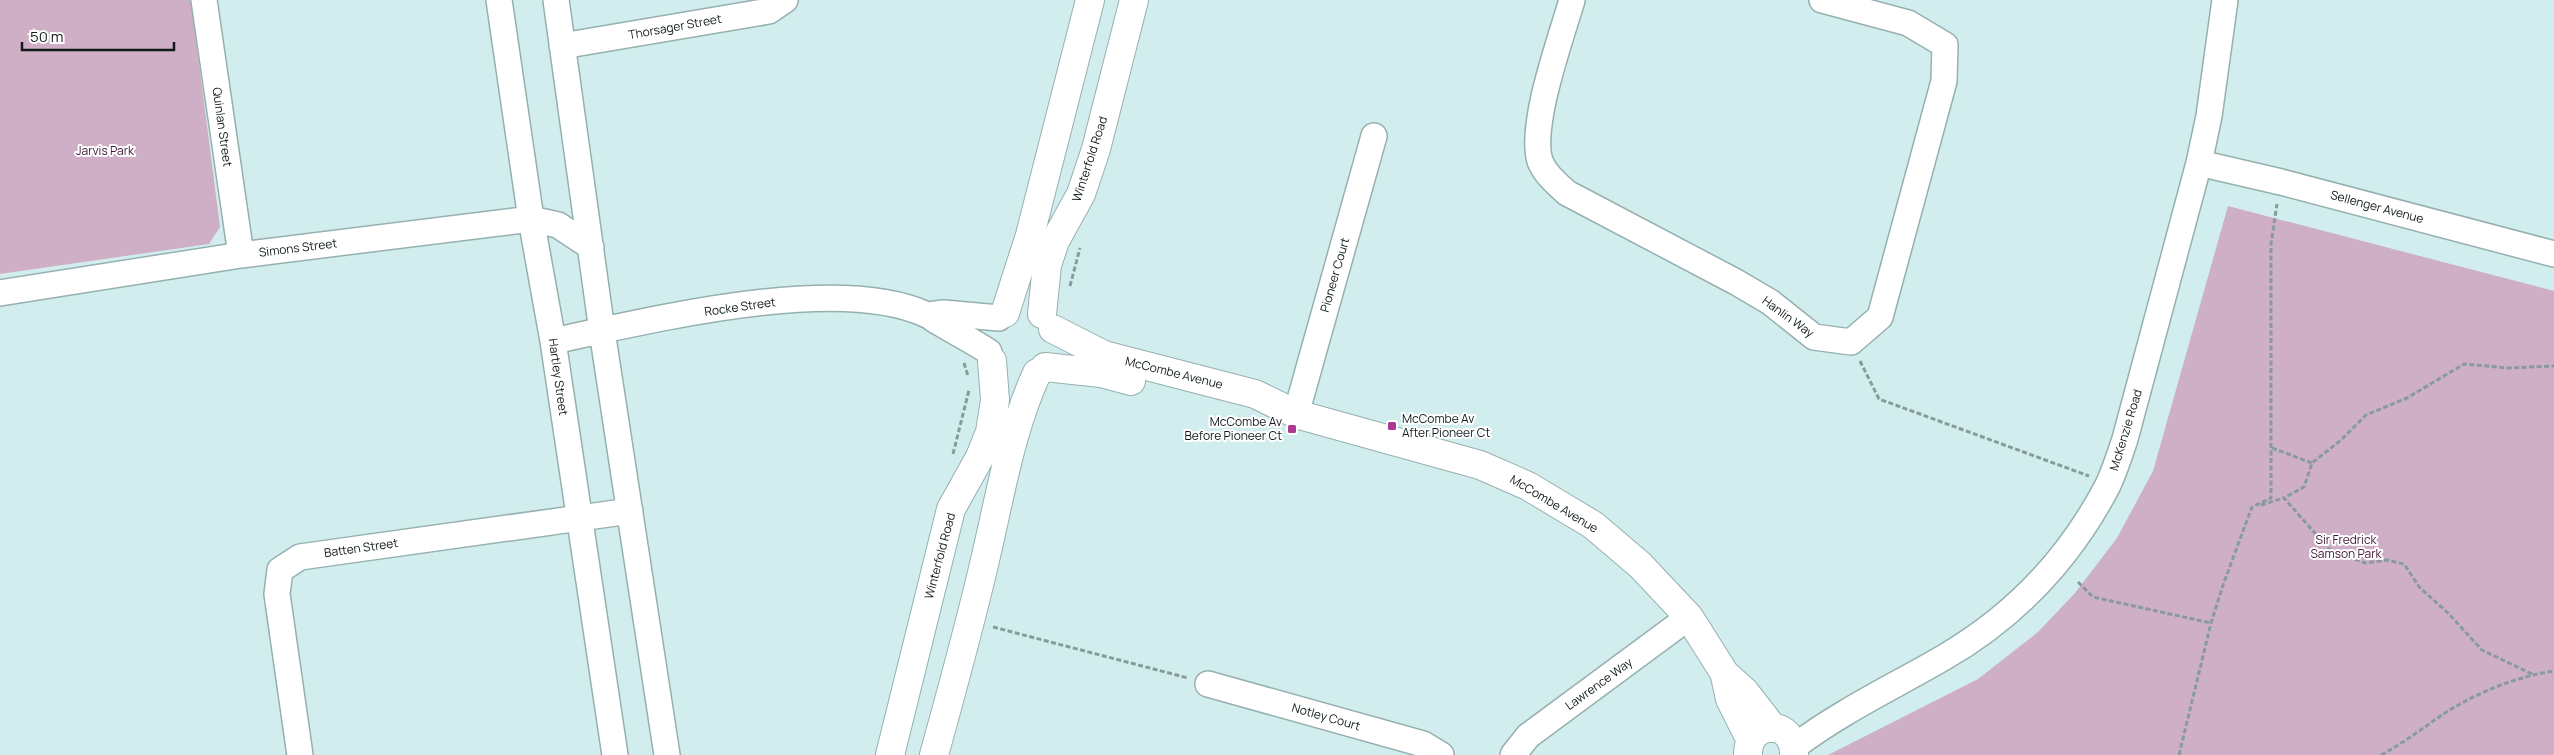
<svg xmlns="http://www.w3.org/2000/svg" width="2554" height="755" font-family="Manrope,sans-serif">
<style>
.green{fill:#cfafc5}
.lines{fill:none;stroke-linecap:round;stroke-linejoin:round}
.street-casing{stroke:#96b0b0;stroke-width:28}
.secondary-casing{stroke:#96b0b0;stroke-width:30}
.path{stroke:#879b9c;stroke-width:3;stroke-dasharray:5 2.5;stroke-linecap:butt}
.street{stroke:#fff;stroke-width:25}
.secondary{stroke:#fff;stroke-width:28}
.poi-dot{fill:#ac3993;stroke:#fff;stroke-width:2}
.labels{text-anchor:middle;stroke-width:4;stroke-linejoin:round;paint-order:stroke}
.street-label{font-size:12px;fill:#111a1b;stroke:#fff}
.park-label{font-size:12px;fill:#421838;stroke:#fff}
.poi-label{font-size:12px;fill:#111a1b;stroke:#fff;text-anchor:start}
</style>
<rect width="100%" height="100%" fill="#d2eded"/>
<path class="green" d="M0,0h191l29,227 -11,17 -209,30z
M2228,206l326,85v464h-726l150,-76 60,-47 37,-39 42,-55 36,-67z"/>
<g class="lines">
<g class="street-casing">
<path id="street" d="M204,0l37,255
M499,0l32,219 22,122 62,414
M556,0l46,331 65,424
M1572,0c-11,38 -43,125 -32,161 5,13 17,23 27,32l169,89 34,20 44,35 37,5 29,-25 64,-236 1,-36 -37,-22 -86,-23
M562,46l207,-35 16,-11
M2199,163l82,19 273,72
M0,293l241,-38 290,-36 27,6 33,22
M928,315l16,-2 55,5
M553,341c95,-20 285,-68 374,-26 5,2 8,6 13,8 16,10 33,18 49,29
M1296,414l78,-278
M1208,684l215,60 18,11
M1794,747c46,-35 99,-60 149,-89 71,-41 127,-100 165,-173 7,-15 12,-31 17,-46l74,-276 10,-47 16,-116
M300,755l-23,-161 3,-24 20,-13 330,-46
M1513,755l15,-19 161,-119"/>
</g>
<g class="secondary-casing">
<path id="secondary" d="M1005,313l25,-78 60,-235
M1042,314l5,-49 8,-24 26,-47 15,-45 38,-149
M1053,329l51,26 151,39 41,20 184,51 48,21 65,39 47,40 49,52 36,57 20,18 28,36
M1045,367l56,6 30,8
M1725,676l5,23 20,40
M890,755l61,-246 29,-52 10,-25 5,-32 -3,-39
M934,755c18,-65 36,-130 51,-195 15,-63 25,-128 52,-187
M1748,755c-1,-36 47,-37 46,0"/>
</g>
<path class="path" d="M1070,286l10,-38
M1860,361l19,38 210,77
M964,363l4,13
M2272,448l40,15
M953,454l16,-64
M2261,505l23,-7
M2078,582l15,15 118,26
M993,627l195,51
M2532,674l-50,-24 -35,-38 -27,-24 -16,-24 -17,-4 -22,3 -36,-14 -45,-51 20,-11 8,-24 29,-23 25,-25 41,-17 57,-34 44,4 46,-2
M2179,755l32,-132 12,-38 29,-78 19,-9v-254l6,-40
M2381,755c21,-11 39,-25 58,-38 34,-23 75,-40 115,-46"/>
<use href="#street" class="street"/>
<use href="#secondary" class="secondary"/>
</g>
<g class="poi-dot">
<rect x="1387" y="421" width="10" height="10" rx="2.5"/>
<rect x="1287" y="424" width="10" height="10" rx="2.5"/>
</g>
<g class="labels">
<g class="street-label">
<text transform="translate(675 27) rotate(-10)" y="4">Thorsager Street</text>
<text transform="translate(222 127) rotate(82)" y="4">Quinlan Street</text>
<text transform="translate(1090 159) rotate(-72)" y="4">Winterfold Road</text>
<text transform="translate(2377 207) rotate(15)" y="4">Sellenger Avenue</text>
<text transform="translate(298 248) rotate(-7)" y="4">Simons Street</text>
<text transform="translate(1335 275) rotate(-74)" y="4">Pioneer Court</text>
<text transform="translate(740 307) rotate(-8)" y="4">Rocke Street</text>
<text transform="translate(1788 317) rotate(36)" y="4">Hanlin Way</text>
<text transform="translate(1174 373) rotate(14)" y="4">McCombe Avenue</text>
<text transform="translate(558 377) rotate(82)" y="4">Hartley Street</text>
<text transform="translate(2126 430) rotate(-73)" y="4">McKenzie Road</text>
<text transform="translate(1554 504) rotate(31)" y="4">McCombe Avenue</text>
<text transform="translate(361 548) rotate(-8)" y="4">Batten Street</text>
<text transform="translate(940 556) rotate(-75)" y="4">Winterfold Road</text>
<text transform="translate(1599 684) rotate(-36)" y="4">Lawrence Way</text>
<text transform="translate(1326 717) rotate(16)" y="4">Notley Court</text>
</g>
<g class="park-label">
<text x="105" y="155">Jarvis Park</text>
<text x="2346" y="544">Sir Fredrick<tspan x="2346" dy="14">Samson Park</tspan></text>
</g>
<g class="poi-label">
<text x="1402" y="423">McCombe Av<tspan x="1402" dy="14">After Pioneer Ct</tspan></text>
<text x="1282" y="426" text-anchor="end">McCombe Av<tspan x="1282" dy="14">Before Pioneer Ct</tspan></text>
</g>
</g>
<path d="M22 42v8h152v-8" fill="none" stroke="#111a1b" stroke-width="2.5"/>
<text x="30" y="42" font-size="15" fill="#111a1b" stroke="#ffffff" stroke-width="4" paint-order="stroke">50 m</text>
</svg>
